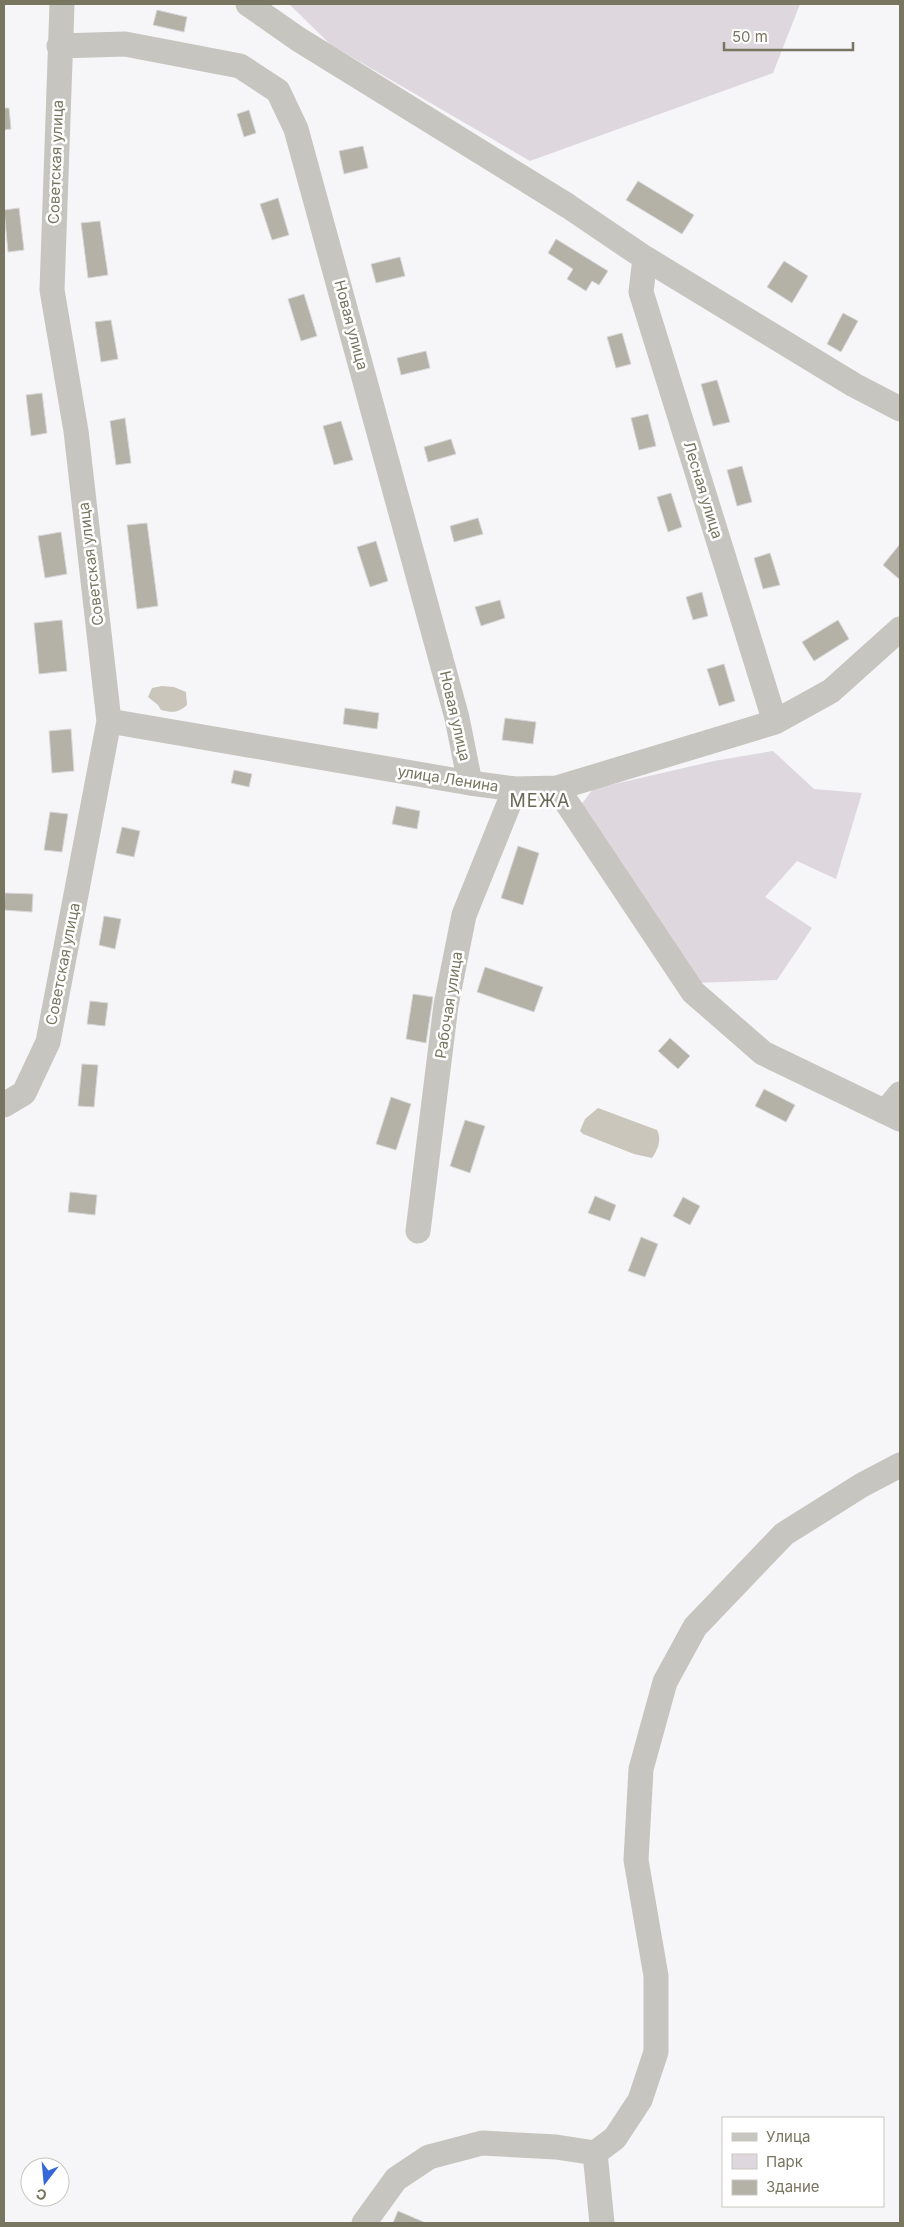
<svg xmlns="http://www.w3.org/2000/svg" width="904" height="2227" font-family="Inter,sans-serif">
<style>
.green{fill:#ded7de}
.water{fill:#cac6bc}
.building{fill:#b4b2a7;stroke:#d8d7d9}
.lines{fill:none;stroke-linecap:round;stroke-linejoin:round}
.minor{stroke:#c6c5bf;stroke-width:25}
.labels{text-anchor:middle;stroke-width:5;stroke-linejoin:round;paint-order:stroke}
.street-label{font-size:15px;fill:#787660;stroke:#fff}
.quarter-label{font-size:18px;letter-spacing:1px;fill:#6a6856;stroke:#fff}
</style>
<rect width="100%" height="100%" fill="#f6f5f8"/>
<path class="green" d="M289,4h511l-27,69 -243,88 -199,-116z
M773,751l41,38 48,4 -26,86 -39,-18 -32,36 47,31 -35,52 -83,3 -114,-177 13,-17 121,-28z"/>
<path class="water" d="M162,686l12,1 12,5 1,13c-9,8 -15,8 -26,5l-3,-5 -10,-8 4,-9z
M598,1108l59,22c5,10 1,19 -5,28l-18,-4 -51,-20 -3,-3 5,-12z"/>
<path class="building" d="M157,10l30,7 -3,15 -31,-7z
M4,108h5l2,21 -7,1z
M249,110l7,23 -12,4 -7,-23z
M363,146l5,22 -24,6 -5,-23z
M638,181l56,34 -12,19 -56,-34z
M278,198l11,37 -17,5 -12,-36z
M19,208l5,42 -16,2 -4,-42z
M100,221l8,54 -20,3 -7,-55z
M556,239l52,32 -9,14 -7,-4 -6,10 -19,-12 6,-10 -25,-16z
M400,257l5,19 -29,7 -5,-19z
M784,261l24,15 -16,27 -25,-16z
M304,294l13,42 -16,5 -13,-42z
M843,313l15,8 -17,31 -14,-8z
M111,320l7,39 -17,3 -6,-40z
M622,333l9,31 -15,4 -9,-31z
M426,351l4,17 -29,7 -4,-17z
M717,380l13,42 -17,4 -12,-42z
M42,393l5,40 -16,3 -5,-41z
M648,414l8,32 -17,4 -8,-32z
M125,418l6,45 -15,2 -6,-44z
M341,421l12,39 -19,5 -11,-39z
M451,439l5,15 -28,8 -4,-15z
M742,466l10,36 -15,4 -10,-36z
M671,493l11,34 -14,5 -11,-35z
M478,518l5,16 -29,8 -4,-16z
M147,523l11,83 -21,3 -10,-84z
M61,532l6,42 -22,4 -7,-42z
M376,541l12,40 -18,6 -13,-40z
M900,544v34l-1,1 -16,-14z
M770,553l10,32 -17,4 -9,-31z
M702,592l6,24 -15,4 -7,-23z
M500,600l5,18 -24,8 -6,-19z
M62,620l5,51 -28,3 -5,-51z
M838,620l11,19 -35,22 -12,-19z
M724,664l11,37 -16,5 -12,-37z
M345,708l34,5 -2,16 -34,-5z
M505,718l31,4 -3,22 -31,-4z
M71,729l3,42 -22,2 -3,-42z
M234,770l18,4 -3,13 -18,-4z
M396,806l24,5 -3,18 -25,-5z
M50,812l18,2 -6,38 -18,-2z
M122,827l18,4 -6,26 -18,-4z
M518,846l21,7 -16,52 -22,-7z
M5,893l28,1 -1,18 -28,-2z
M104,916l17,3 -6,30 -16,-4z
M485,967l58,20 -9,25 -57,-20z
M413,994l20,3 -7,46 -20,-4z
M90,1001l18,2 -3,23 -18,-2z
M670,1038l20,18 -12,13 -20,-18z
M82,1064l16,1 -4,42 -16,-1z
M764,1089l31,16 -9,17 -31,-16z
M391,1097l20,7 -15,46 -20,-6z
M465,1120l20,6 -15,47 -20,-7z
M70,1192l27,3 -2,20 -27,-3z
M595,1196l21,9 -6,16 -22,-8z
M683,1197l17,9 -10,19 -17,-9z
M641,1237l17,7 -13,33 -17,-6z
M398,2211l28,12h-33z"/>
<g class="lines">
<path class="minor" d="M248,4l50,35 270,167 77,52 209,127 46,24
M59,46l66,-2 115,22 38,25 18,38 161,589 13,65
M645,258l-4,34 134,430
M109,721l361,62 45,6 42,-1 218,-66 56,-31 69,-62
M557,788l136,204 70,61 137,66
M4,1105l20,-12 24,-51 61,-321 -33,-290 -24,-141 10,-286
M885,1112l15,-18
M418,1231l28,-226 18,-90 51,-126
M364,2223l32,-44 33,-22 53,-14 74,4 39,6
M602,2223l-7,-70 20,-15 25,-38 16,-48v-76l-20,-116 5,-91 24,-87 30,-55 89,-93 78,-49 38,-20"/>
</g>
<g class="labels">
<g class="street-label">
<text transform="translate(56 162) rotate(-88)" y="5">Советская улица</text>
<text transform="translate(351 325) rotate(75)" y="5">Новая улица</text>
<text transform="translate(703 490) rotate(73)" y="5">Лесная улица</text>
<text transform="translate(91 564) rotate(-97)" y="5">Советская улица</text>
<text transform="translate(455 716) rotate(77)" y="5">Новая улица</text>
<text transform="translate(448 779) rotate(9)" y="5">улица Ленина</text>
<text transform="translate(63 964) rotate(-79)" y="5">Советская улица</text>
<text transform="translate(449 1005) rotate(-81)" y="5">Рабочая улица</text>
</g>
<g class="quarter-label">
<text x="540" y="807">МЕЖА</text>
</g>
</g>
<rect width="904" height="2227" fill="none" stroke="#787660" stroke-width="10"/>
<rect x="722" y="2117" width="162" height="90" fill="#ffffff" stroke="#c9c8bf"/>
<rect x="732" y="2133" width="25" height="8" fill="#c6c5bf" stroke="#c9c8bf"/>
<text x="766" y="2142" font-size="15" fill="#787660">Улица</text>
<rect x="732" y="2154" width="25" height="15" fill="#ded7de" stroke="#c9c8bf"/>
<text x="766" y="2167" font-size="15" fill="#787660">Парк</text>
<rect x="732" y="2180" width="25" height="15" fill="#b4b2a7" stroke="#c9c8bf"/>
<text x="766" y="2192" font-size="15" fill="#787660">Здание</text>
<g transform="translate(45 2182) rotate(196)"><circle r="24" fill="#ffffff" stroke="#c9c8bf"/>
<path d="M0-4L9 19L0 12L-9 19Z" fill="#3567d8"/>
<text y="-8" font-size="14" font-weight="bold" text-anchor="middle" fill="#787660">С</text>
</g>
<path d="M724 42v8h129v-8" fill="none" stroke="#787660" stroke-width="2.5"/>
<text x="732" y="42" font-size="15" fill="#787660" stroke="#ffffff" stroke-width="4" paint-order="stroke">50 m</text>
</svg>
